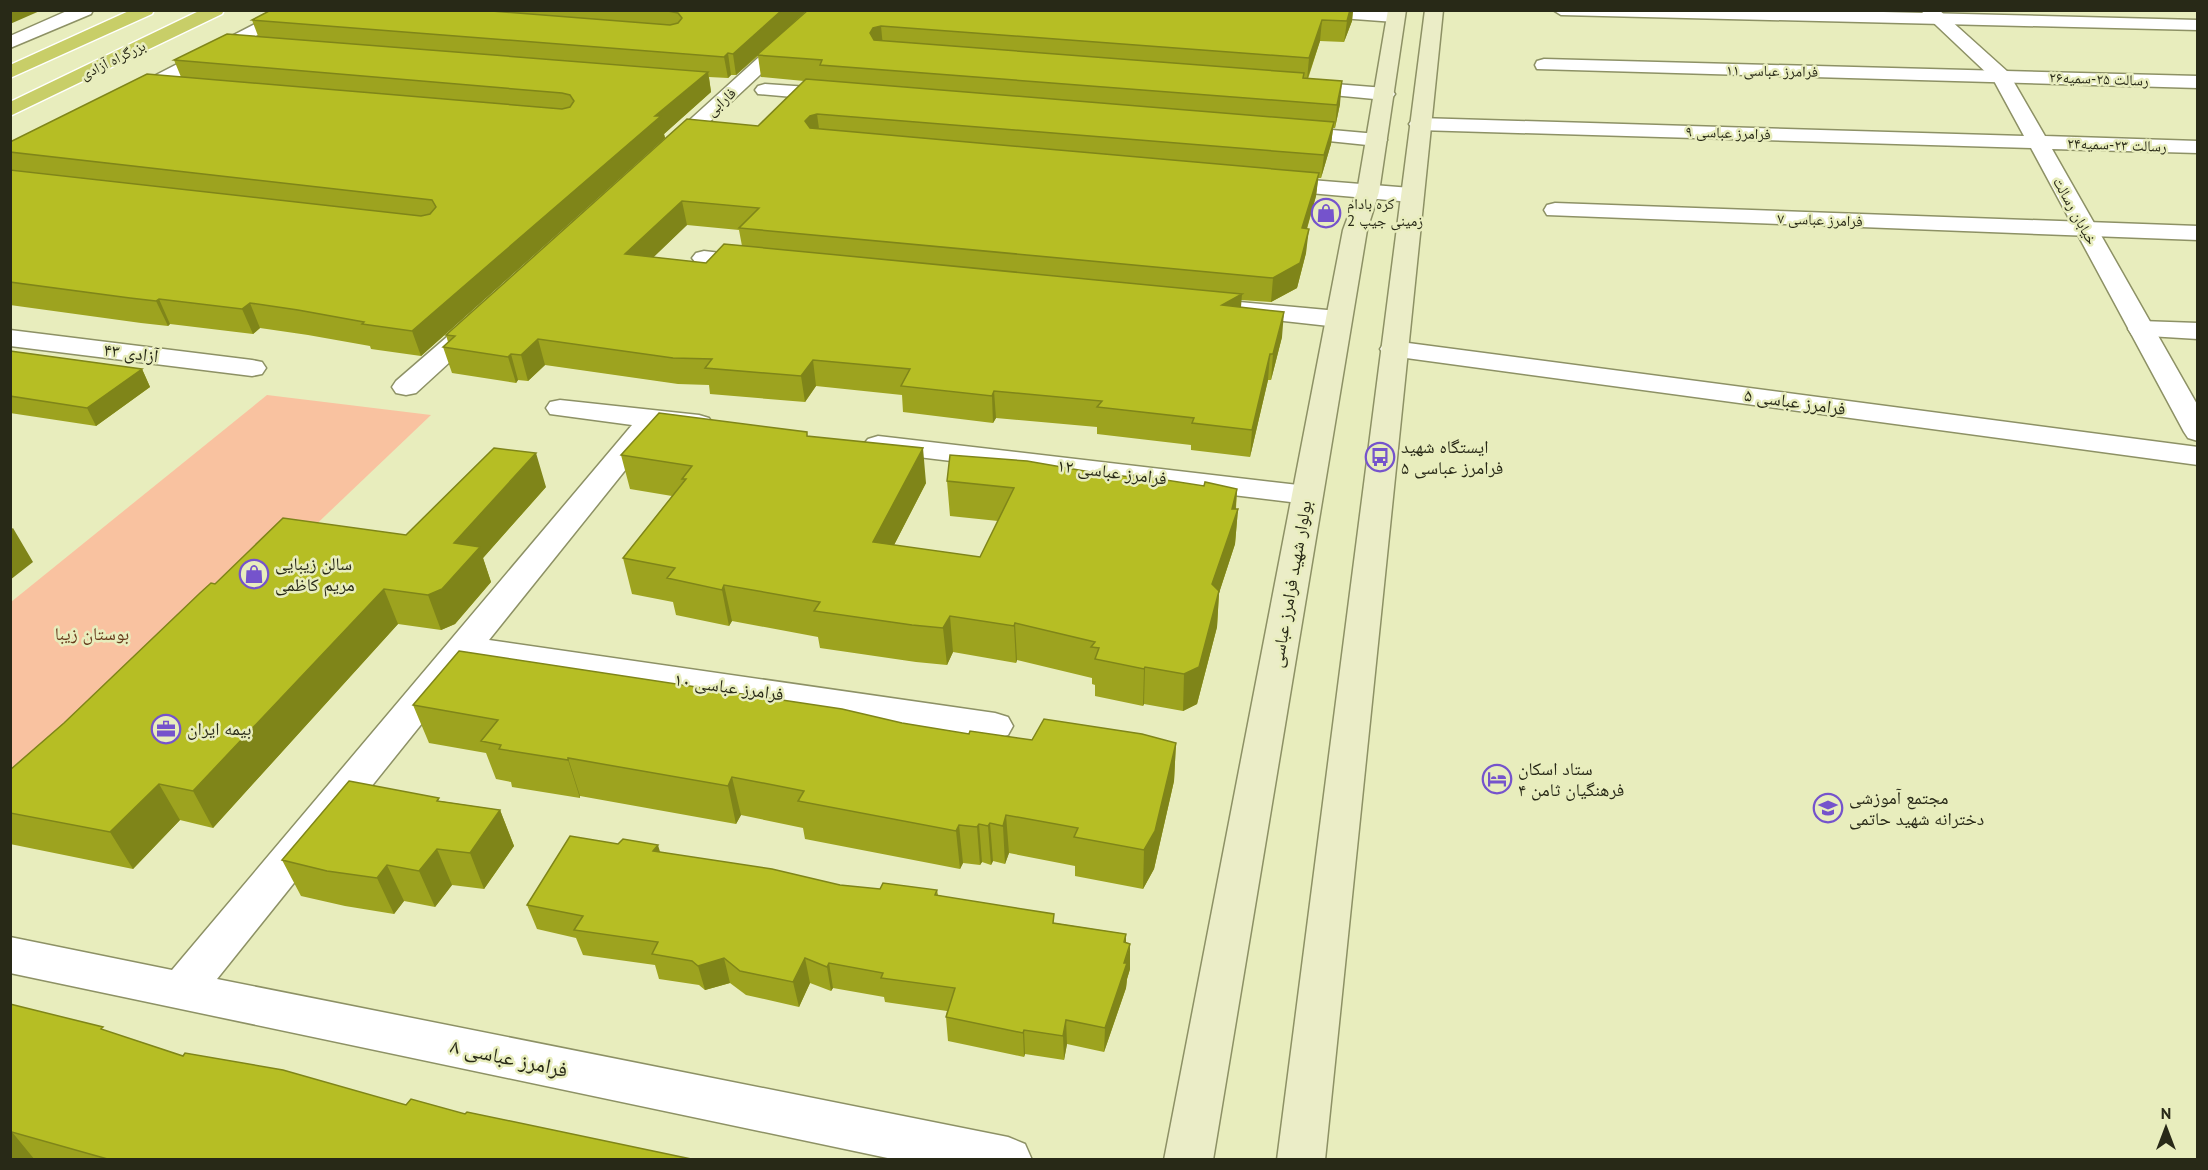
<svg xmlns="http://www.w3.org/2000/svg" width="2208" height="1170" font-family="'PT Sans','Noto Naskh Arabic',sans-serif">
<style>
.green{fill:#f9c2a0}
.lines{fill:none;stroke-linecap:round;stroke-linejoin:round}
.minor-casing{stroke:#8d9165;stroke-width:3}
.tertiary-casing{stroke:#8d9165;stroke-width:3}
.secondary-casing{stroke:#8d9165;stroke-width:3}
.trunk-casing{stroke:#fff;stroke-width:3}
.minor{fill:#fff;fill-rule:evenodd}
.tertiary{fill:#fff;fill-rule:evenodd}
.secondary{fill:#ebedc7;fill-rule:evenodd}
.trunk{fill:#c8ce68;fill-rule:evenodd}
.wall{fill:#9da31f;fill-rule:evenodd}
.shaded-wall{fill:#7f8519}
.building{fill:#b6be24;stroke:#7f8519;stroke-width:1.5}
.labels{text-anchor:middle;stroke-width:5;stroke-linejoin:round;paint-order:stroke}
.far-street-label{font-size:15px;fill:#282917;stroke:#e8edbd}
.far-poi-label{font-size:15px;fill:#282917;stroke:#e8edbd;text-anchor:start}
.street-label{font-size:18px;fill:#282917;stroke:#e8edbd}
.poi-label{font-size:18px;fill:#282917;stroke:#e8edbd;text-anchor:start}
.park-label{font-size:18px;fill:#65391a;stroke:#e8edbd}
.near-street-label{font-size:21px;fill:#282917;stroke:#e8edbd}
</style>
<rect width="100%" height="100%" fill="#e8edbd"/>
<path class="green" d="M267,395l164,20 -420,400v-213z"/>
<g class="lines">
<g class="minor-casing">
<path id="minor" d="M69,10h24l-2,4 -81,34v-12z
M282,10h22l-167,90h-14l-3,-4 3,-4z
M811,10h19l-155,144 -7,2 -7,-2 -4,-4 4,-4z
M1291,10c34,0 78,-5 110,3l3,4 -3,4 -6,1 -96,-7z
M1553,10h250l395,10v10l-637,-15z
M1544,59l654,17v12l-661,-19 -2,-4 2,-4z
M1297,81l88,7 7,2 3,4 -3,4 -7,2 -95,-9 -3,-4 3,-4z
M765,84l73,5 7,2 3,4 -3,4 -7,2 -80,-7 -3,-4 3,-4z
M1287,126l90,8 7,2 3,4 -3,4 -7,2 -97,-10 -3,-4 3,-4z
M1273,177l138,11 8,2 3,5 -3,5 -8,2 -146,-13 -3,-5 3,-5z
M1555,203l643,23v14l-651,-25 -3,-5 3,-5z
M704,251l59,7 3,5 -3,5 -9,2 -58,-7 -4,-5 4,-5z
M1239,302l99,9 9,3 4,5 -4,5 -9,3 -108,-12 -4,-5 4,-5z
M479,314l9,3 4,5 -4,5 -72,66 -10,2 -10,-2 -4,-6 4,-6 74,-64z
M2141,321l57,2v16l-66,-4 -4,-6 4,-6z
M10,330l242,30 10,2 4,6 -4,6 -10,2 -242,-30z
M1393,341l805,106v18l-814,-110 -4,-6 4,-6z
M560,400l139,15 10,3 4,6 -4,6 -10,3 -40,-5 -170,212 506,73 13,4 5,9 -5,9 -13,4 -523,-78 -255,318 791,158 17,7 7,16h-135l-887,-187v-36l162,33 460,-545 -82,-11 -4,-6 4,-6z
M878,436l429,50 11,3 4,6 -4,6 -11,3 -439,-53 -5,-6 5,-6z"/>
</g>
<g class="tertiary-casing">
<path id="tertiary" d="M1920,10h19l69,62 37,64 153,5v12l-146,-4 146,257v35l-10,-3 -4,-6 -153,-284 -612,-18 -7,-2 -3,-4 3,-4 7,-2 605,18 -31,-57z"/>
</g>
<g class="secondary-casing">
<path id="secondary" d="M1388,10h18l-27,182 -12,38 -154,930h-49l179,-930 14,-38z
M1425,10h18l-118,1150h-48z"/>
</g>
<g class="trunk-casing">
<path id="trunk" d="M131,10h23l-2,4 -142,64v-13z
M201,10h23l-2,4 -212,102v-14z"/>
</g>
<use href="#minor" class="minor"/>
<use href="#tertiary" class="tertiary"/>
<use href="#secondary" class="secondary"/>
<use href="#trunk" class="trunk"/>
</g>
<path class="wall" d="M271,10h536l-39,36 40,-36h545l-1,11 -8,21 -24,-1 -12,38 32,25 -5,24h-2l-2,16 -10,34h-3l-2,18 -9,33 -1,24 -9,35 -26,14 -30,-2v7l41,30 -11,43h-3l-18,77 -59,-7v-5l-94,-11v-7l-101,-9 -3,5 -90,-11 -1,-17 -86,-9 -11,16 -95,-8 -1,-9 -31,-1 -133,-19 -17,16 -10,-1 -2,3 -64,-10 -9,-26 5,-5 -2,-7 312,-209 46,-45 -43,-4 -3,-21 -22,19h-5l-3,3 -19,-1 2,15 -47,42 1,4 -244,218 -50,-7 -1,-3 -62,-11 -48,-7 -7,6 -83,-10 -2,2 -27,-3 -131,-18v-163l171,-65 -7,-17 84,-24 -6,-16zM687,225l52,5 3,16 -36,17 -53,-6z
M10,351l132,18 8,18 -54,39 -86,-13z
M807,436l119,47 -32,62 86,12 18,-36 -48,-5 -3,-35 155,-7 102,12 33,3 -1,20h2l-3,35 -16,49 -2,34 -20,77 -14,7 -39,-7 -1,2 -48,-10v-11l-3,-1v-6l-75,-18 -1,3 -63,-11 -6,13 -31,-3 -96,-14 -2,-11 -86,-16 -3,5 -53,-11 -3,-13 -41,-8 -9,-36 49,-62 -42,-7 -9,-34z
M546,487l-63,71 8,24 -36,42 -14,6 -43,-6 -185,204 -33,-8 -47,49 -123,-25v-74l54,-47 151,-139 191,-49z
M413,705l489,18 67,11 63,6 144,3 -2,38 -20,88 -11,20 -68,-13v-10l-66,-13 -4,11 -12,-3 -2,4 -9,-3 -2,3 -17,-2 -3,6 -155,-30 -2,-11 -62,-13 -5,9 -156,-28v2l-68,-11 -1,-5 -15,-3 -10,-26 -57,-10z
M440,801l60,9 14,36 -30,43 -32,-4 -17,22 -31,-6 -10,13 -49,-8 -44,-10 -19,-36z
M618,844l222,41 40,4 57,1 1,5 117,28 71,11v9l4,26 -3,10 -1,9 -22,64 -37,-8 -3,16 -39,-6 -1,3 -76,-16 -2,-24 1,-6 -62,-9 -1,-5 -51,-9 -2,3 -21,-8 -11,24 -53,-12 -16,-12 -25,7 -6,-5 -40,-6 -4,-14 -72,-10 -7,-17 -39,-9 -10,-24z
M10,1004l97,27 76,25 223,49 59,9 231,46h-686z"/>
<path class="shaded-wall" d="M10,10h32l-32,14z
M782,10h25l-71,65 -3,-21z
M1350,10h3l-1,11 -8,21 3,-21z
M1322,20l-2,21 -13,39 2,-22z
M881,26l2,21 -11,7 -2,-21 3,-5z
M728,53l3,22 -3,3 -4,-21z
M708,72l3,20 -47,42 1,4 -244,218 -9,-25 243,-215z
M1342,81l-2,23 -5,24 2,-23z
M817,114l3,22 -8,2 -7,-17 5,-5z
M1334,122l-3,22 -10,34 3,-23z
M1319,173l-3,23 -16,56 2,-24z
M682,201l5,24 -56,54 -6,-25z
M1309,229l-3,24 -9,35 -26,14 2,-24z
M1242,294l-2,26 -18,-15z
M159,299l11,25 -2,2 -12,-25z
M250,303l10,25 -7,6 -11,-25z
M1284,312l-2,25 -11,43 2,-26z
M538,339l7,26 -17,16 -7,-26z
M511,354l7,26 -2,3 -8,-26z
M1270,354l-2,26 -18,77 2,-27z
M813,360l3,26 -11,16 -4,-26z
M142,369l8,18 -54,39 -9,-18z
M994,391l2,27 -3,5 -1,-27z
M923,448l3,35 -49,95 -4,-36z
M536,453l10,34 -63,71 8,24 -36,42 -14,6 -13,-35 26,-52z
M1237,489l-2,28 3,-8 -3,35 -16,49 -2,34 -20,77 -14,7 1,-37 28,-90z
M13,528l20,34 -23,18v-50z
M724,585l8,36 -3,5 -7,-36z
M384,589l14,35 -185,204 -20,-37z
M950,616l3,36 -6,13 -4,-37z
M1015,623l2,37 -1,3 -2,-37z
M1145,667l-1,37 -1,2 1,-37z
M1176,743l-2,38 -20,88 -11,20 1,-39z
M568,758l12,38v2l-12,-38z
M732,777l9,38 -5,9 -8,-38z
M159,784l21,36 -47,49 -23,-37z
M500,810l14,36 -30,43 -14,-36z
M1006,815l3,38 -4,11 -2,-38z
M990,823l3,38 -2,4 -3,-39z
M979,824l3,38 -2,3 -3,-38z
M959,825l4,38 -3,6 -4,-38z
M658,845l7,24 -12,-18z
M437,849l15,36 -17,22 -16,-36z
M387,865l17,36 -10,13 -17,-36z
M1126,934v24l4,-14v25l-3,10 -1,9 -22,64 1,-24z
M724,958l6,25 -25,7 -7,-24z
M805,958l5,25 -11,24 -6,-25z
M829,963l4,25 -2,3 -4,-24z
M1066,1020l1,24 -3,16 -1,-24z
M1024,1030l1,24 -1,3 -1,-24z
M12,1132l23,28h-25v-26z"/>
<path class="building" d="M271,10h208l191,15 8,-2 4,-5 -4,-5 -15,-3h119l-49,44 -5,-1 -4,4 -472,-37z
M808,10h542l-3,11 -25,-1 -13,38 -428,-32 -8,2 -3,5 4,7 430,33 -1,5 39,3 -5,24 -517,-40 2,-5 -65,-5z
M227,34l481,38 -53,44h6l-249,215 -50,-7 2,-2 -66,-12 -48,-7 -8,6 -83,-10 -3,2 -26,-3 -120,-16v-112l411,46 9,-2 6,-7 -4,-7 -422,-48v-10l137,-68 415,35 8,-2 4,-6 -4,-6 -8,-2 -388,-33z
M806,79l528,43 -10,33 -507,-41 -7,2 -5,5 5,7 509,45 -17,55 7,1 -9,34 -27,15 -534,-50 20,-20 -77,-7 -57,53 81,9 18,-19 518,50 -20,11 62,7 -11,42h-3l-18,76 -60,-7 2,-5 -97,-11 5,-6 -108,-10 -2,5 -91,-10 9,-17 -97,-9 -12,16 -96,-8 7,-9 -39,-1 -135,-19 -17,16 -10,-1 -3,3 -65,-10 12,-11 -9,-1 241,-216 71,7z
M10,351l132,18 -55,39 -77,-12z
M659,413l148,19v4l116,12 -50,94 107,15 34,-69 -67,-7 3,-26 77,6 75,13 30,3 2,-2 70,11 1,-4 32,7 -5,20h6l-26,75 7,7 -20,76 -15,7 -39,-7 -1,2 -49,-10 4,-11 -8,-1 4,-5 -80,-19 -1,3 -64,-10 -7,12 -31,-3 -98,-14 6,-9 -96,-17 -2,5 -55,-12 8,-10 -52,-10 63,-79h-4l10,-13 -71,-11z
M494,448l42,5 -82,90 26,4 -38,42 -14,6 -44,-6 -191,202 -34,-7 -49,48 -100,-19v-43l54,-47 136,-130 11,-10 4,1 68,-66 123,17z
M459,651l383,58 60,14 67,11 1,-3 62,9 12,-21 98,15 34,9 -21,88 -11,19 -70,-13 4,-9 -72,-13 -3,11 -13,-3 -2,3 -9,-2 -2,3 -18,-2 -3,6 -158,-30 6,-10 -72,-14 -4,9 -160,-28v2l-69,-11 2,-4 -20,-4 17,-21 -85,-15z
M349,781l90,17 -2,3 63,9 -30,43 -33,-4 -18,22 -32,-6 -10,13 -50,-7 -45,-11z
M570,836l48,8 5,-5 35,6 -5,6 119,18 68,16 40,4 3,-6 54,7 -2,5 119,19 -1,9 73,11 -2,8 6,2 -6,19h3l-22,65 -39,-8 -3,16 -39,-6 -1,3 -77,-16 9,-29 -74,-10 2,-5 -54,-10 -2,4 -22,-9 -12,24 -53,-11 -16,-13 -26,8 -6,-5 -40,-7 6,-12 -84,-12 9,-14 -56,-11z
M10,1004l93,23 -2,2 82,27 2,-3 98,17 123,35 5,-6 54,15 2,-2 229,48h-585l-99,-28 -2,2z"/>
<defs>
<g id="shop-ring" transform="scale(1.5)"><circle r="9.5" fill="#e8edbd" stroke="#7553cc" stroke-width="1.5"/><path d="M-5-2.5h2.3a2.7 3.5 0 0 1 5.4 0H5L5.5 6h-11ZM-1.5-2.5h3a1.5 2.3 0 0 0-3 0Z" fill="#7553cc"/></g>
<g id="bus-ring" transform="scale(1.5)"><circle r="9.5" fill="#e8edbd" stroke="#7553cc" stroke-width="1.5"/><path d="M-5-6H5V4H4V6H2V4H-2V6H-4V4H-5ZM-3.5-4V0h7V-4ZM-3.5 1.2v1.5H-2V1.2ZM2 1.2v1.5H3.5V1.2Z" fill="#7553cc"/></g>
<g id="office-ring" transform="scale(1.5)"><circle r="9.5" fill="#e8edbd" stroke="#7553cc" stroke-width="1.5"/><path d="M-6-3h4V-5.5h4V-3h4V5H-6ZM-1-4.5V-3h2v-1.5ZM-6 0V1H6V0Z" fill="#7553cc"/></g>
<g id="hotel-ring" transform="scale(1.5)"><circle r="9.5" fill="#e8edbd" stroke="#7553cc" stroke-width="1.5"/><path d="M-6-4.5h1.5V1H6V5H4.5V3h-9V5H-6ZM-4 0a1.8 1.8 0 1 1 3.6 0ZM.5 0V-2.5h3Q6-2.5 6 0Z" fill="#7553cc"/></g>
<g id="school-ring" transform="scale(1.5)"><circle r="9.5" fill="#e8edbd" stroke="#7553cc" stroke-width="1.5"/><path d="M0-5L7-2L0 1L-7-2ZM-4 1L0 2.5L4 1V4Q0 6-4 4Z" fill="#7553cc"/></g>
</defs>
<g fill-rule="evenodd">
<use href="#shop-ring" x="1326" y="213"/>
<use href="#bus-ring" x="1380" y="457"/>
<use href="#shop-ring" x="254" y="574"/>
<use href="#office-ring" x="166" y="729"/>
<use href="#hotel-ring" x="1497" y="779"/>
<use href="#school-ring" x="1828" y="808"/>
</g>
<g class="labels">
<g class="far-street-label">
<text transform="translate(113 60) rotate(-26)" y="5">بزرگراه آزادی</text>
<text transform="translate(1772 71) rotate(1)" y="5">فرامرز عباسی ۱۱</text>
<text transform="translate(2099 79) rotate(2)" y="5">رسالت ۲۵-سمیه۲۶</text>
<text transform="translate(721 102) rotate(-42)" y="5">فارابی</text>
<text transform="translate(1728 133) rotate(2)" y="5">فرامرز عباسی ۹</text>
<text transform="translate(2117 145) rotate(2)" y="5">رسالت ۲۳-سمیه۲۴</text>
<text transform="translate(2075 211) rotate(61)" y="5">خیابان رسالت</text>
<text transform="translate(1820 220) rotate(2)" y="5">فرامرز عباسی ۷</text>
</g>
<g class="far-poi-label">
<text x="1347" y="209">کره بادام<tspan x="1347" dy="17">زمینی جیپ 2</tspan></text>
</g>
<g class="street-label">
<text transform="translate(131 353) rotate(7)" y="6">۴۳ آزادی</text>
<text transform="translate(1795 402) rotate(8)" y="6">فرامرز عباسی ۵</text>
<text transform="translate(1112 472) rotate(7)" y="6">فرامرز عباسی ۱۲</text>
<text transform="translate(1291 584) rotate(-80)" y="6">بولوار شهید فرامرز عباسی</text>
<text transform="translate(729 687) rotate(8)" y="6">فرامرز عباسی ۱۰</text>
</g>
<g class="poi-label">
<text x="1401" y="453">ایستگاه شهید<tspan x="1401" dy="21">فرامرز عباسی ۵</tspan></text>
<text x="275" y="570">سالن زیبایی<tspan x="275" dy="21">مریم کاظمی</tspan></text>
<text x="187" y="735">بیمه ایران</text>
<text x="1518" y="775">ستاد اسکان<tspan x="1518" dy="21">فرهنگیان ثامن ۴</tspan></text>
<text x="1849" y="804">مجتمع آموزشی<tspan x="1849" dy="21">دخترانه شهید حاتمی</tspan></text>
</g>
<g class="park-label">
<text x="92" y="640">بوستان زیبا</text>
</g>
<g class="near-street-label">
<text transform="translate(509 1058) rotate(12)" y="7">فرامرز عباسی ۸</text>
</g>
</g>
<rect width="2208" height="1170" fill="none" stroke="#282917" stroke-width="24"/>
<g transform="translate(2166 1128)" stroke="#e8edbd" stroke-width="4.5" paint-order="stroke">
<path d="M0-4.5L10 22L0 15L-10 22Z" fill="#282917"/>
<text y="-9" font-size="16" font-weight="bold" text-anchor="middle" fill="#282917">N</text>
</g>
</svg>
